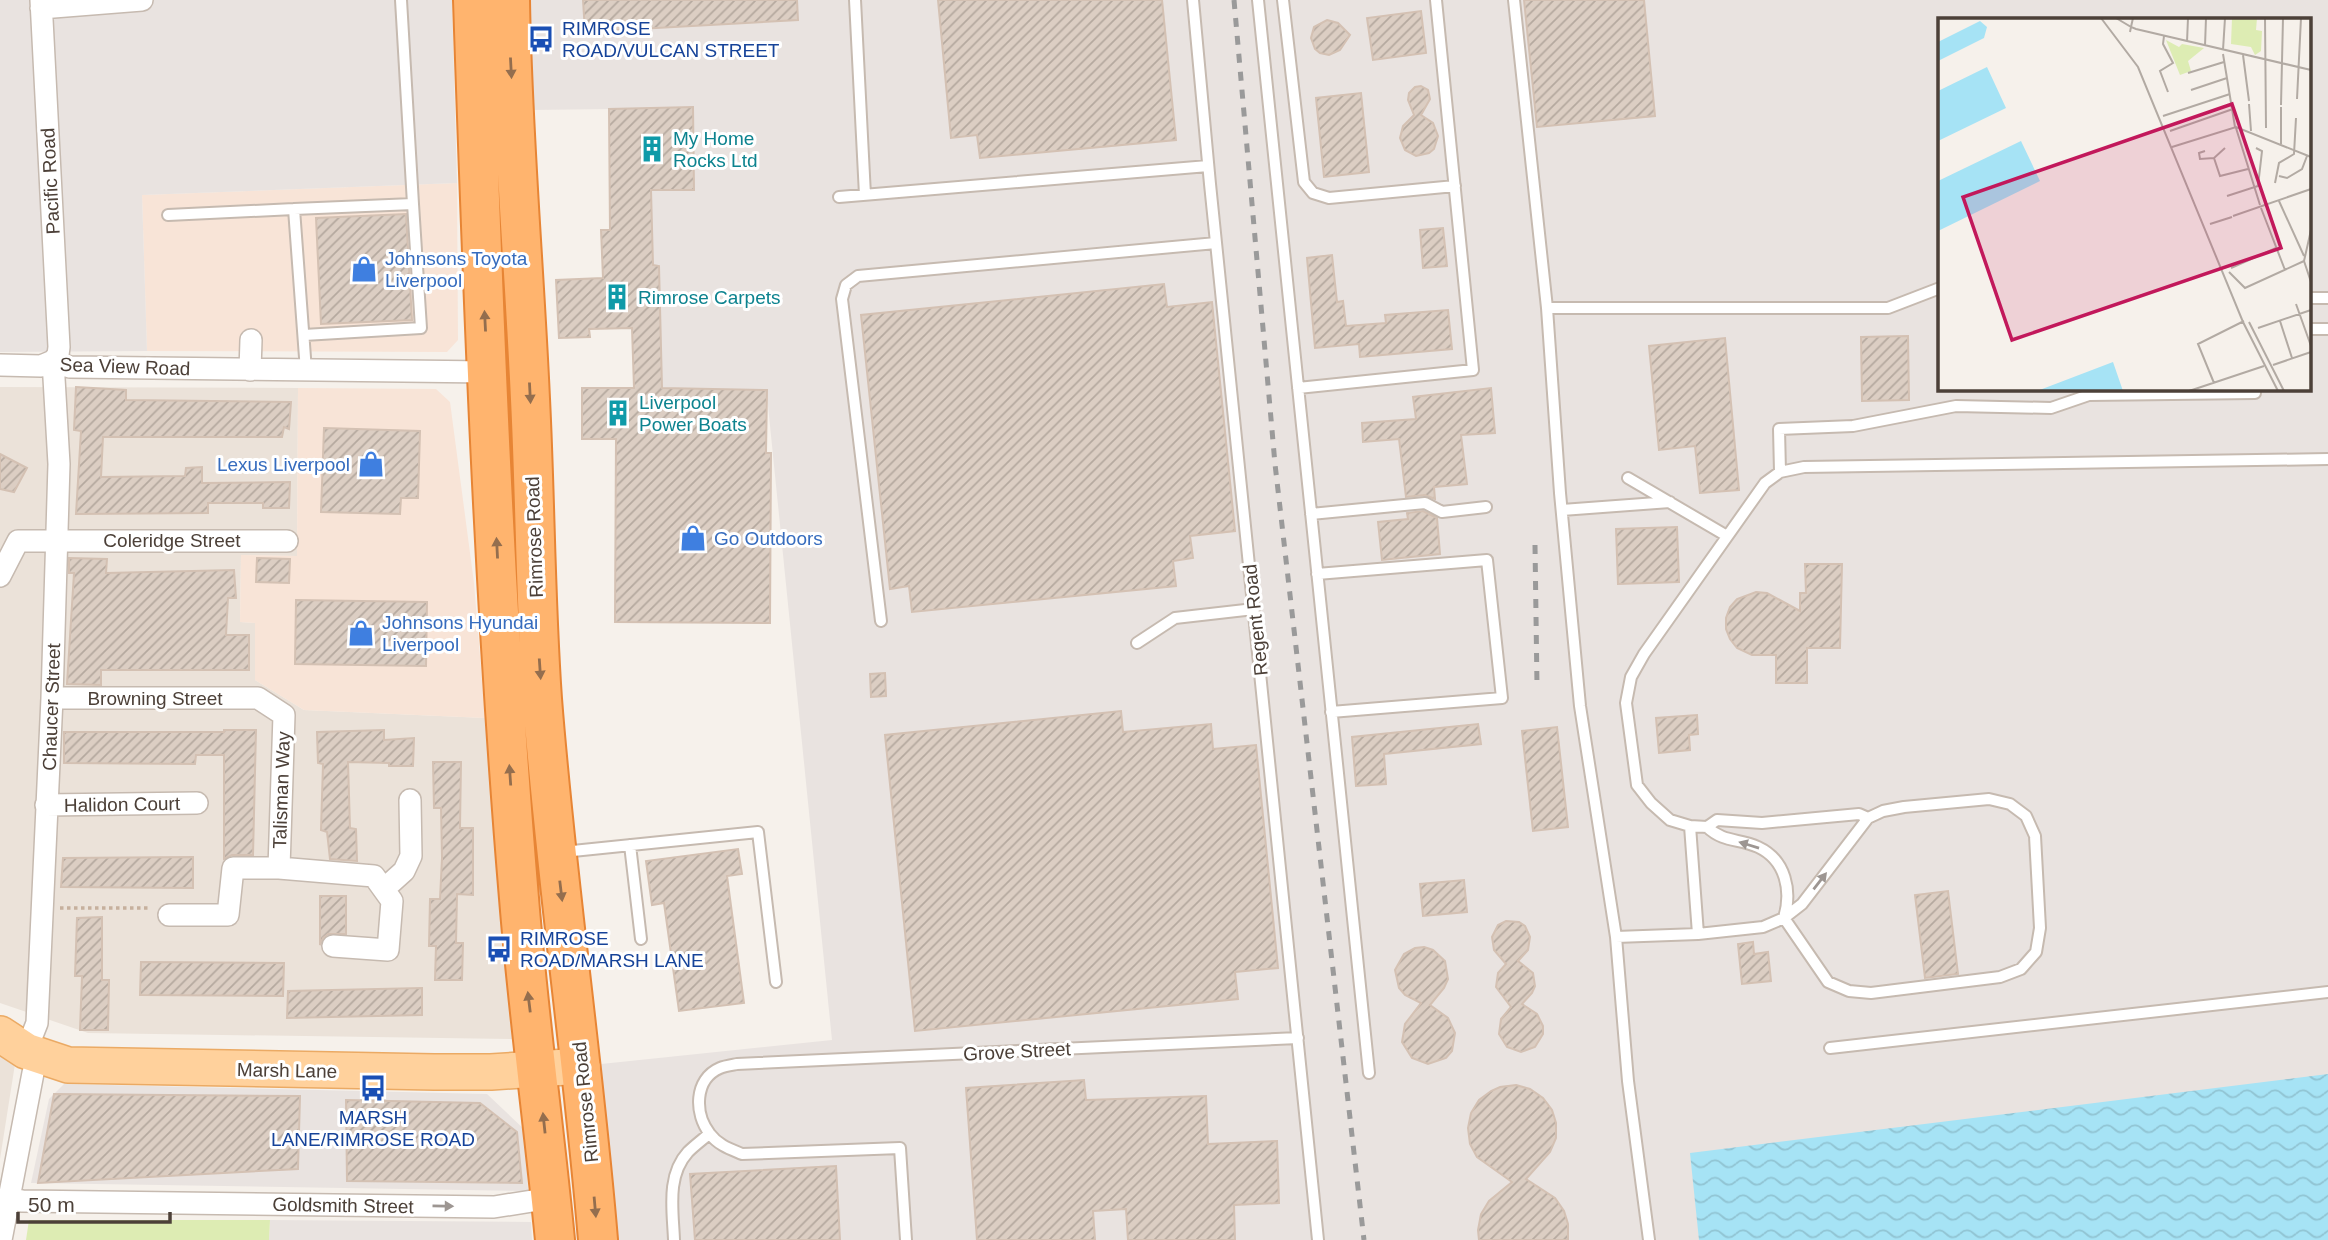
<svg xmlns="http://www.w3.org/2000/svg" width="2328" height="1240" font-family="Helvetica,sans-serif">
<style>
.residential{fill:#ebe2d9}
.commercial{fill:#f8e4d7}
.industrial{fill:#e9e3e0;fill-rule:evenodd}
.grass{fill:#ddecb3}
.water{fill:url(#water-waves)}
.building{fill:url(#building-hatch);stroke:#d4c1b3;stroke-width:2}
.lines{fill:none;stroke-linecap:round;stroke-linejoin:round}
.lane-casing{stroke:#c6bab0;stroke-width:14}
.street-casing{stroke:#c6bab0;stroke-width:24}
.primary-casing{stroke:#ebaa64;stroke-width:38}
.highway-casing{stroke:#e78535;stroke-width:42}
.path{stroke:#c6b09d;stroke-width:3.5;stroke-dasharray:3.5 3.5;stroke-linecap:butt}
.lane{stroke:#fff;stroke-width:10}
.street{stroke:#fff;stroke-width:21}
.primary{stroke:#ffd19c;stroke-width:35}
.highway{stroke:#ffb46e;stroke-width:38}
.rail{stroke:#9a9a9a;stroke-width:5;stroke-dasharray:9 9;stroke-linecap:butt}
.oneway{fill:#946e4e}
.oneway2{fill:#9d9692}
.labels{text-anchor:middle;stroke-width:6;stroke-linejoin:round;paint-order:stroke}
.transit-label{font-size:19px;fill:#164399;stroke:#fff;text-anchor:start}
.culture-label{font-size:19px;fill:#0d838f;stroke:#fff;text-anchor:start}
.street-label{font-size:19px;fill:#4c4038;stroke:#fff}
.shop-label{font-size:19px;fill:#366cbe;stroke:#fff;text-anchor:start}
.inset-road{fill:none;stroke:#b2aaa3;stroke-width:2}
.view{fill:#c2185b;fill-opacity:0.15;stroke:#c2185b;stroke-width:3.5}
.inset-edge{fill:none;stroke:#4c4038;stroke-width:3.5}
</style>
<defs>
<pattern id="water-waves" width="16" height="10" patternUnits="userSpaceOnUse" patternTransform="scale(1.75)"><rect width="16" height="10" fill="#a6e3f5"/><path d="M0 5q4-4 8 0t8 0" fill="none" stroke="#91c4d3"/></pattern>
<pattern id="building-hatch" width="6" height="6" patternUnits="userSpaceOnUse" patternTransform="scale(1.75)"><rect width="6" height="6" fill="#dccec3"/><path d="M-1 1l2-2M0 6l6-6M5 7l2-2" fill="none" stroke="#b5a99f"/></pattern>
</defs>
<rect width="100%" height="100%" fill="#f6f1eb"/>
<path class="residential" d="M0,387l298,1 -1,168 -56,-1 -1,67 15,1v57l49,30 181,8 27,321 -424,-6 -88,-30z
M0,1051l15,13 -15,95z"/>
<path class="commercial" d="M457,183l1,157 -11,12 -300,-1 -5,-156z
M298,388l138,1 14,13 24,181 11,135 -181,-8 -49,-30v-57l-15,-1 1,-67 56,1z"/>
<path class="industrial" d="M0,0h452l5,183 -315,12 5,156 -147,1z
M531,0h1797v1240h-1730l-16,-174 250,-26 -65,-644 -113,-8 -4,-198 44,-1 -1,-81 -162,2zM1940,19h369v369h-369z
M64,1084l423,10 39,37 2,60 -497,-8 18,-84z
M270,1220l261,2 1,18h-263z"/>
<path class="grass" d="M29,1220h241l-1,20h-243z"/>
<path class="water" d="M2328,1074v166h-629l-9,-87z"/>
<path class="building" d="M583,0h214l1,20 -213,12z
M938,0h224l14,140 -196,18 -3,-23 -26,3z
M1524,0h120l11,116 -118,11z
M1421,11l5,42 -53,7 -6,-42z
M1327,20l11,3 12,12 -10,15 -11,5 -9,-2 -5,-4 -4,-11 3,-11z
M1421,86l7,4 2,9 -9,16 12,8 5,13 -4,13 -5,4 -13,3 -11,-6 -5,-12 3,-12 11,-11 -6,-15 1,-7 6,-6z
M1361,93l8,79 -45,5 -8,-79z
M693,107l1,83h-43l2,75 6,1 3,122 105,2 -1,63h5l-1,170 -155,-1 1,-183h-34v-51h52l-2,-60 -43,1 1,8 -31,1 -3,-58 47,-2 -2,-48h9l-1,-121z
M406,214l6,106 -91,4 -5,-106z
M1443,228l4,38 -24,2 -3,-38z
M1332,255l5,47 6,-1 3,25 40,-3 -1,-8 63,-5 4,39 -92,8 -1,-13 -44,4 -8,-90z
M1164,284l3,23 45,-5 23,229 -45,5 3,22 -20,3 3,25 -264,26 -3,-26 -19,3 -29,-274z
M1908,336l1,64 -47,1 -1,-64z
M1725,338l14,152 -39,3 -5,-47 -36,4 -10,-104z
M76,387l50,3v10l165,2 -2,27 -5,-2 -2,10h-179l-2,40 84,-1 1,-8 16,-1v16l88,-1 -1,26h-26v-5h-55v10l-132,1 5,-83 -7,-1z
M1491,388l4,45 -34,2 6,49 -33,3 1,12 -10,-4 -19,2 -7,-58 -36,3 -1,-19 54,-4 -3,-22z
M324,428l96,3 -2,67h-17l-1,16 -79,-2z
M0,454l27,14 -13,24 -14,-3z
M1423,511l14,7 3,36 -58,6 -4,-38 30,-3 -1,-6z
M1677,527l2,55 -61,2 -2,-55z
M69,558l38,1 -1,14 128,-3 2,28h-8l-2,37h23v35h-148v15l-34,-1 7,-111h-5z
M257,558l33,1 -1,24 -33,-1z
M1805,564h37l-2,84h-33v35h-31v-28h-24l-15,-7 -7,-9 -4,-10v-11l4,-11 7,-8 19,-7 11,1 33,18v-18h6z
M296,600l131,2 -1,64 -131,-2z
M885,673l1,23 -15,1 -1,-23z
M1121,711l2,21 88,-8 2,25 43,-4 22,223 -43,4 3,27 -323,32 -30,-296z
M1697,715l1,19 -9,1 1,15 -31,3 -3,-35z
M1478,724l3,20 -97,10 2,30 -30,2 -4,-49z
M1557,727l11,100 -35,4 -11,-100z
M224,730h32l-3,125h-21l-8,4v-104h-28l-1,9 -131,-1v-31h160z
M384,730v10l30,-2 -1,28h-24v-3l-41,-1 2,66 6,1 1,32 -27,-2 -3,-27 -6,-2 2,-66 -5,-1 -1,-31z
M433,762h28l-1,66h13v67l-16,-1 -1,49h7l-1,37h-27l1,-34h-7l1,-47h10l2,-41 -1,-50h-7z
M738,849l4,25 -15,2 17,127 -65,8 -15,-108 -12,2 -6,-44z
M193,857v31l-132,-1 2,-29z
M1464,880l3,32 -44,4 -3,-32z
M1948,891l10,83 -33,4 -10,-83z
M320,896h26v38h-18l-5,4 -3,7z
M102,917v63h7l-1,50h-28l2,-54h-7l2,-58z
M1506,921l13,1 6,4 5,11 -2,13 -10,11 15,12 2,13 -3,7 -10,11 15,10 6,12v8l-8,13 -14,5 -14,-5 -8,-13 2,-15 10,-12 -15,-20 2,-14 8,-9 -12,-14 -2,-13 6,-12z
M1753,942l1,12 14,-2 3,29 -29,3 -4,-40z
M1424,947l9,3 12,11 3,18 -4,9 -14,17 18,13 7,15 -3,18 -6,7 -18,6 -16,-6 -10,-16 3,-18 16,-21 -16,-8 -6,-7 -4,-18 9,-16 11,-6z
M141,962l143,1 -1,33 -143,-1z
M422,988v27l-135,3 1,-27z
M1084,1080l2,20 120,-4 2,48 69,-3 2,62 -45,2 1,35h-107l-2,-31 -33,2 2,29h-118l-11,-152z
M1516,1085l14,4 13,9 9,12 4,13v15l-6,14 -24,27 29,19 9,13 4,13v16h-89l-1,-10 3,-16 8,-13 23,-19 -35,-25 -7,-13 -2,-16 3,-15 8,-13 12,-9 9,-4z
M54,1094l246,2 -2,73 -260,14z
M346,1100l134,3 37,29 5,51 -175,-2z
M836,1166l4,74h-145l-5,-66z"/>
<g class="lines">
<g class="lane-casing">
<path id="lane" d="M855,0l10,195
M1193,0l17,184 108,1056
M1258,0l111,1073
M1283,0l21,182 9,11 16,5 126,-12
M1514,0l33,308 13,185 20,213 36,231 12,144 21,159
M839,197l369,-31
M168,215l126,-6
M2309,298h19
M1547,308h341l52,-20
M2309,329h19
M304,335l117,-7 -8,-124
M306,371l-12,-162 119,-5 -12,-204
M1298,388l175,-18 -37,-370
M1780,472l-1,-43 74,-3 103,-20 95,2 38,-13 166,-2v-5
M1628,478l99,58
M1562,510l108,-8
M1311,514l114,-11 17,9 44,-5
M1317,574l170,-14 15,138 -171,14
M881,621l-39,-322 4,-14 12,-9 358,-33
M1137,643l38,-25 79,-9
M1868,818l-9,-4 -97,9 -45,-3 -10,7 -17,-1 -20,-6 -19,-17 -14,-18 -11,-82 5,-26 13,-23 121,-171 15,-11 24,-5 524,-8
M1690,826l8,108
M630,845l11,94
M563,852l195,-20 18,150
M1616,937l82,-3 65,-7 21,-9 18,-14 66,-86 15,-7 21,-4 85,-8 21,5 16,12 9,20 5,92 -4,24 -15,17 -21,8 -129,16 -22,-2 -21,-9 -44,-64c8,-27 2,-58 -26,-71 -19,-9 -34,-4 -51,-20
M1830,1048l498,-56
M674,1240c-1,-29 -8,-64 14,-88 6,-6 14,-12 21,-18
M906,1240l-6,-92 -158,6c-12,-5 -24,-9 -32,-20 -16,-20 -16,-55 10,-66 5,-2 12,-3 17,-4l561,-26"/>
</g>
<g class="street-casing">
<path id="street" d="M41,0l18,347 -1,8 -5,6
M41,8l101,-8
M0,365l41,1 12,-5 17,6 418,5
M250,370l1,-30
M0,576l18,-35h269
M52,698h206l26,17 -5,153h-46l-5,47h-59
M46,805l151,-2
M279,868l95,8 18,25 -4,49 -55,-4
M384,889l20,-18 7,-15 -1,-56
M26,1051l11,-28 15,-325 7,-234 -6,-103
M8,1198l14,3 472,6 57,-9
M1,1240l32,-167 5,-18"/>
</g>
<g class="primary-casing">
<path id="primary" d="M0,1034l26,17 42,14 366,7h57l91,-6"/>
</g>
<g class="highway-casing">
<path id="highway" d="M473,0c10,299 21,600 46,898 9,114 25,228 36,342
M510,0c2,133 14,266 20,399 5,100 5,200 12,300 14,181 41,360 56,541"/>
</g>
<path class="path" d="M60,908h90"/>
<use href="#lane" class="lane"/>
<use href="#street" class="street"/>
<use href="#primary" class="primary"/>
<use href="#highway" class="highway"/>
<path class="rail" d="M1234,0l41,464 89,776
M1535,545l2,141"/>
</g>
<defs><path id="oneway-solid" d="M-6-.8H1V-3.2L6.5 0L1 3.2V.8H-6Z" transform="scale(1.75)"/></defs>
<g class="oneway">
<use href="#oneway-solid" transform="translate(511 68) rotate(87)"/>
<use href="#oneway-solid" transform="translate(485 321) rotate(-93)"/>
<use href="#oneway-solid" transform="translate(530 393) rotate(87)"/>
<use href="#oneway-solid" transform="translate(497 548) rotate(-93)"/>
<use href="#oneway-solid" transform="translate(540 669) rotate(86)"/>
<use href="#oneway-solid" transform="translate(510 775) rotate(-94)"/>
<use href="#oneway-solid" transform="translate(561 891) rotate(83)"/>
<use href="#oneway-solid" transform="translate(529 1002) rotate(-97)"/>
<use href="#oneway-solid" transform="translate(544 1123) rotate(-96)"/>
<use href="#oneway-solid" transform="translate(595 1207) rotate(85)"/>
</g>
<g class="oneway2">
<use href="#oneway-solid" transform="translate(1749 845) rotate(-163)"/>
<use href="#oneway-solid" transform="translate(1820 881) rotate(-52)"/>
<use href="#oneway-solid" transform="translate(443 1206) rotate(1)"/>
</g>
<defs>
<g id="bus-bare" transform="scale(2.1)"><path d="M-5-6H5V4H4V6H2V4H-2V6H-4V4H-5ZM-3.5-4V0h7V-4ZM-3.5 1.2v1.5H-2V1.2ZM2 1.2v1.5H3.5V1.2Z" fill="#1a4fb4" stroke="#fff" stroke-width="2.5" paint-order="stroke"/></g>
<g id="building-bare" transform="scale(2.1)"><path d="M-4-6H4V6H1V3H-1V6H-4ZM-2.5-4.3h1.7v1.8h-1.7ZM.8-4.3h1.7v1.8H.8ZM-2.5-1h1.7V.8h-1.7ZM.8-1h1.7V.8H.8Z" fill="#0f9aa8" stroke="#fff" stroke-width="2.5" paint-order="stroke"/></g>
<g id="shop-bare" transform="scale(2.1)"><path d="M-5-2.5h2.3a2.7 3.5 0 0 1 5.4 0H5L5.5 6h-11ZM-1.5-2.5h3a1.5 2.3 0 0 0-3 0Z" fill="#3f7fe0" stroke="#fff" stroke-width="2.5" paint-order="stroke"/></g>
</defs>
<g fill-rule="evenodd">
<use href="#bus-bare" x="541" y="39"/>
<use href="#building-bare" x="652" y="149"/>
<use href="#shop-bare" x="364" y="269"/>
<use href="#building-bare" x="617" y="297"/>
<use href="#building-bare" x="618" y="413"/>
<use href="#shop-bare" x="371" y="464"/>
<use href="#shop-bare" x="693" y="538"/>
<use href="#shop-bare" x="361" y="633"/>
<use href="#bus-bare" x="499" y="949"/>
<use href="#bus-bare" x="373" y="1088"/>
</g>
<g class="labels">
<g class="transit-label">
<text x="562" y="35">RIMROSE<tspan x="562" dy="22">ROAD/VULCAN STREET</tspan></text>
<text x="520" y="945">RIMROSE<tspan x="520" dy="22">ROAD/MARSH LANE</tspan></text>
<text x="373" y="1124" text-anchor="middle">MARSH<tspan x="373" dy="22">LANE/RIMROSE ROAD</tspan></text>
</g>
<g class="culture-label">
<text x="673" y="145">My Home<tspan x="673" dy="22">Rocks Ltd</tspan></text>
<text x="638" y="304">Rimrose Carpets</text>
<text x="639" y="409">Liverpool<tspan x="639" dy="22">Power Boats</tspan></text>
</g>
<g class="street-label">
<text transform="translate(50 181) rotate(-93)" y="7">Pacific Road</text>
<text transform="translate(125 366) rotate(2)" y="7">Sea View Road</text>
<text transform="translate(534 537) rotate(-92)" y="7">Rimrose Road</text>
<text x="172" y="547">Coleridge Street</text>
<text transform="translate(1255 620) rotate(-96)" y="7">Regent Road</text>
<text x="155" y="705">Browning Street</text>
<text transform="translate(51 707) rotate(-88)" y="7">Chaucer Street</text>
<text transform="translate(281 790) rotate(-88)" y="7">Talisman Way</text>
<text transform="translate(122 804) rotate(-1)" y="7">Halidon Court</text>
<text transform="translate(1017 1051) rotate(-3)" y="7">Grove Street</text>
<text transform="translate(287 1070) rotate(1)" y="7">Marsh Lane</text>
<text transform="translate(585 1102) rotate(-96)" y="7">Rimrose Road</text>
<text transform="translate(343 1205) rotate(1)" y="7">Goldsmith Street</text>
</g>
<g class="shop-label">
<text x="385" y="265">Johnsons Toyota<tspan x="385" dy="22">Liverpool</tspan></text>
<text x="350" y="471" text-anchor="end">Lexus Liverpool</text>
<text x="714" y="545">Go Outdoors</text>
<text x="382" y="629">Johnsons Hyundai<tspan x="382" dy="22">Liverpool</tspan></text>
</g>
</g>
<g transform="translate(1938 18)">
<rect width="373" height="373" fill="#f6f1eb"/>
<path d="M228,22l13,7 3,-3 22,4 -16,13 3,10 -11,4z" fill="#ddecb3"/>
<path d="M294,0h25l-1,12 6,1 -1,20 -6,4 -4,-8 -20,-3z" fill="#ddecb3"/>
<path d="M42,3l7,6 -3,11 -46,23v-19zM49,49l19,41 -68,33v-50zM83,123l19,40 -102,50v-50zM175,344l10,29h-86z" fill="#a6e3f5"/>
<path class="inset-road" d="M163,0l37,49 105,255 35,69M178,0l15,9 -1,5M195,0l-2,9 5,2 175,41M327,0l1,110M226,18l-1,8 10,19 -13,8 8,21M249,24l1,-24M267,28l1,-28M285,32l2,-32M285,36l12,73M305,37l6,46M250,55l36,-11M253,72l36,-12M359,81l4,-81M311,86l2,27M343,87l2,-87M343,89v37M225,98l67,-22M298,110l24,77M232,113l63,-22M234,129l64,-20 75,30M287,130l-11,10 6,18 28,-7M267,133l-6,2 1,6 14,-1M341,158l8,2 15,-9 5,-13M337,165l4,-20 15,-9 2,-36M289,178l31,-10 4,-35 -6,-3M341,183l25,55M323,190l24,62M295,198l78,-27M272,206l22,-7M373,212l-7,31 7,21M293,250l45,-20M291,254l16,16 59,-27M358,286l15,42M342,303l12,37M311,304l35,69M320,310l53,-18M335,347l38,-13M276,365l-16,-39 46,-23M251,373l75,-25"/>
<path class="view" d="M294,86l49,144 -269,92 -49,-143z"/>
<rect width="373" height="373" class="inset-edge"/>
</g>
<path d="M18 1212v10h152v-10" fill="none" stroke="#4c4038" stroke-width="3.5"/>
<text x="28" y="1212" font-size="21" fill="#4c4038" stroke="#ffffff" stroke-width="5" paint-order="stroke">50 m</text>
</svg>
